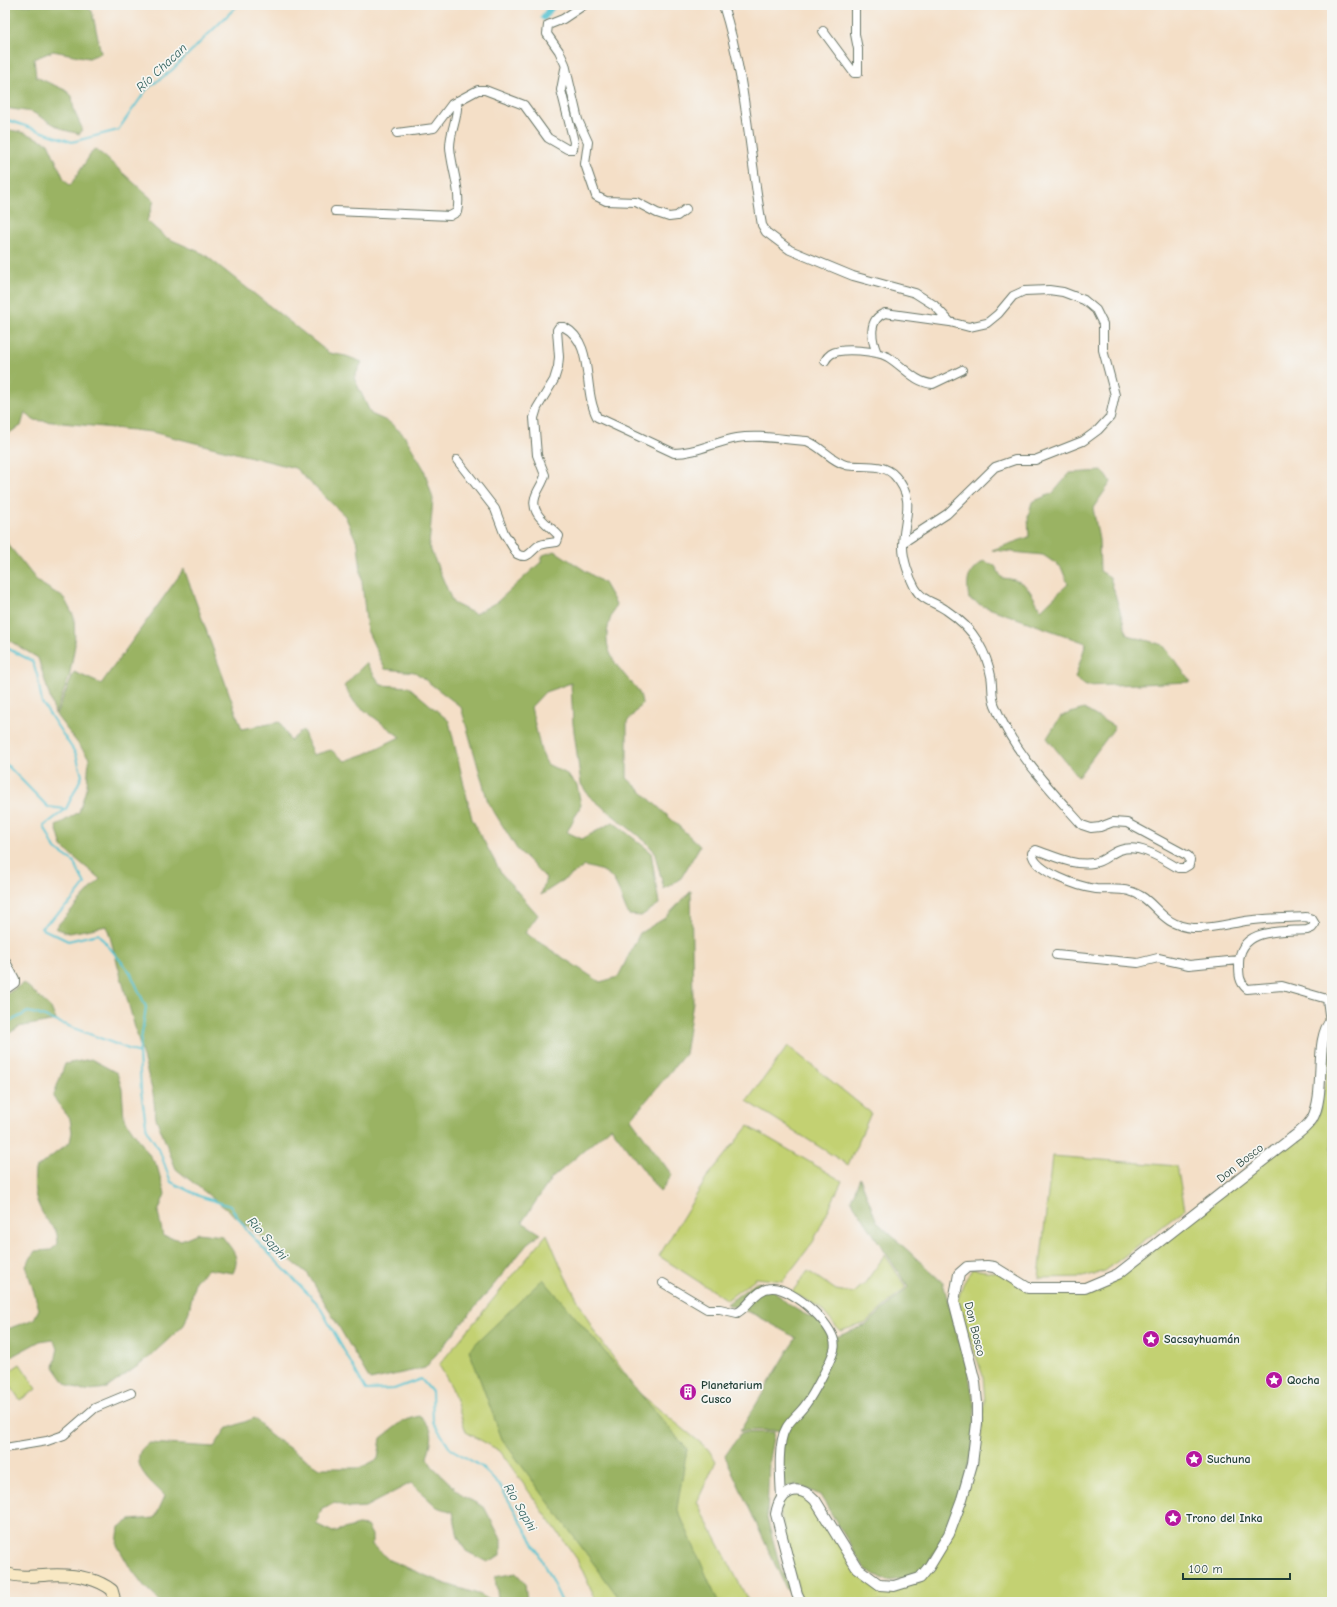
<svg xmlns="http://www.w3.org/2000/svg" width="1337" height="1607" font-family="'Comic Neue',sans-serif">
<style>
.green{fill:#c3d172;stroke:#718753}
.forest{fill:#9ab364;stroke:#5c784c}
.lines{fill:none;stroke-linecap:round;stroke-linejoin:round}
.stream{stroke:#57c3d1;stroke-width:2}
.canal{stroke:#57c3d1;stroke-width:7}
.minor-casing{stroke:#6a7667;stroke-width:10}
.tertiary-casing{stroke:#6a7667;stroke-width:12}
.secondary-casing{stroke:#6a7667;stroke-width:13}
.minor{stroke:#fff;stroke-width:8}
.tertiary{stroke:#fff;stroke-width:10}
.secondary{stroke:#f8e8c3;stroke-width:11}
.labels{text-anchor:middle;stroke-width:3.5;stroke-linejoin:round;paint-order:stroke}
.street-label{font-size:12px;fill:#1f3d34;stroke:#f6f6f2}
.poi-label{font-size:12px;font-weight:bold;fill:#1f3d34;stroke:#f6f6f2;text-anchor:start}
.water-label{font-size:13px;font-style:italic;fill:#2d5e5b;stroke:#f6f6f2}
</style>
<rect width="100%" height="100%" fill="#f6f6f2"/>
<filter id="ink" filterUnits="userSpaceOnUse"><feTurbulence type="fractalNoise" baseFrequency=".025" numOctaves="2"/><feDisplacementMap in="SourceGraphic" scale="8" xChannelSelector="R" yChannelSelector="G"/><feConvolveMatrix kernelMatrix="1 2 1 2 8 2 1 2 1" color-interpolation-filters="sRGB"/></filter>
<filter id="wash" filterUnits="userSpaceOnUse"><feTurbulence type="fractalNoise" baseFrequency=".012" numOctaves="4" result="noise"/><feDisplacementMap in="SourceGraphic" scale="16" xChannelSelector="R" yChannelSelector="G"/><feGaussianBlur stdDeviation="0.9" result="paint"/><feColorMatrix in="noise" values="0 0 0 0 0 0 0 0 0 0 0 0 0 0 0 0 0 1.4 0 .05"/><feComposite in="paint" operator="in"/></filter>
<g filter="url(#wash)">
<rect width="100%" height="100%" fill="#f4dfc7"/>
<path class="green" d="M1332,1029v573h-541l9,-4 -23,-99 9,-7 22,3 51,78 28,16 33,-7 57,-116 8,-65 -2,-25 -26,-74 6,-18 9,-15 35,5 33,15h44l35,-15 197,-152 6,-20z
M788,1046l83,67 -23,52 -101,-64z
M748,1126l94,55 -29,61 -30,39 -27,-3 -29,22 -68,-44 49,-80z
M1052,1156l125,10 8,43 -80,62 -22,6 -44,1z
M547,1234l18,42 29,55 45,62 69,56 8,12 -19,41 52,100h-152l-20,-43 -77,-108 -34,-19 -14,-44 -13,-23z
M885,1255l21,32 -40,36 -26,8 -20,-23 -28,-16 16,-21 28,19 18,3 11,-10z
M20,1364l17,25 -17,11 -15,-22v-4z"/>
<path class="forest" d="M5,5h78l9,6 9,42 -12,5 -36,-7 -19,8 2,18 29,13 7,6 2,15 8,17 -2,6 -16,-4 -32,-18 -27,-4z
M5,129l20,4 23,10 16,36 6,7 24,-37 9,6 51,46 -7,20 18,16 39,17 125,99 17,3 16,6 -8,16 17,36 18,8 15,13 20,34 9,30 -4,47 24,57 22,11 22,-12 44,-40 2,-7 12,-4 49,32 12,21c-14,33 -13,46 11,74 9,9 14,14 15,26l-15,18v56l73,68 -19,32 -17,11 -10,-38 -8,-9 -57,-46 -8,-12 -8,-60 -2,-41 -26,9 -14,15 10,44 6,13 18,9 12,12 4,20 -14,27 15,7 31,-17 38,30 8,52 -18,12 -12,-1c-8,-12 -9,-31 -20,-40 -5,-5 -18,-7 -24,-9l-44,29 5,-17 -29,-29 -29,-47 -27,-95 -46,-35 -30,-3 -18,-39 -9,-86 -13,-28 -50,-48 -143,-36 -119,-12 -8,-8 -4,14 -16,9z
M1103,471l8,11 -18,26 6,32 1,31 10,6 17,58 36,10 28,37 -105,4 -11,-8 11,-35 -103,-37 -14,-7c-3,-20 -2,-26 15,-38l11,5 7,12c26,2 27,12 39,32l27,-26 -7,-17 -18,-12 -51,-5 37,-13 -1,-21 4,-14 21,-9 17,-20z
M5,534l2,9 31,39 26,16 10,19 1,28 -6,33 -14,36 -17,-56 -33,-20z
M184,569l58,160 38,-7 10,19 13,-11 10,25 18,-5 14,11 20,-7 35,-17 -45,-34 -11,-17 22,-23 15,22 28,2 40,34 23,98 29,54 37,42 -13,18 75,49 18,-5 22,-44 25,-15 26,-27 2,111 -8,52 -54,65 41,56 -12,17 -49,-65 -60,52 -29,43 19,12 -11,7 -105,127 -55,12 -62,-106 -132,-105 -20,-51 -3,-25 -46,-167 -38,7 -14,-5 45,-49 -38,-32 -6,-21 23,-14 8,-26 2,-28 -33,-43 18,-43 27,12z
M1084,709l31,18 -37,50 -31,-39 14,-22z
M24,983l27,25 5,12 -37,7 -14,9v-41z
M91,1059l26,14 5,16 2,29 33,48 8,28 -7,18 5,24 18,4 17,-7 24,3c10,14 19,20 11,37l-25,-4 -13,12 -6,30 -5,14 -38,35 -39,28 -24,3 -17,-7 -12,-17 4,-19 -6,-9 -12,2 -35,19v-30l29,-11 5,-10 -13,-43 9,-15 16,-1 7,-6c-1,-21 -7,-15 -15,-30 -10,-18 -9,-26 -8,-45l35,-27 2,-10 -2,-13 -17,-22 12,-33z
M860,1178l17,44 66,61 14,52 11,35 7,39 -3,45 -23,74 -29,48 -32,5 -23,-12 -45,-74 -24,-11 -17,5 4,-54 -6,-5 -37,1 56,-93 -40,-23 -29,-11 29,-22c18,3 18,10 31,21 10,8 24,15 37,18l12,16 30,-12 42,-38 -57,-87z
M543,1279l144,170 -10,59 41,94h-96l-120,-163 -33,-89z
M419,1416c18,15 13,22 8,42l5,8 32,31 20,10 17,32v16l-14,7 -21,-11 -8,-14 -5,-25 -16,-5 -26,-24 -46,24 -15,1 -15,-5 -13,5 -6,16 17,8 25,-7 9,1 5,9v10l17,15 54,23 38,12 10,6 7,-3 -3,-21 21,-4 9,10 2,19h-366l-16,-15 -16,-21 -12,-21 2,-18 11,-7 25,-2 10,-22c-10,-11 -32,-26 -25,-44 1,-3 6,-7 9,-9l65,4 12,-18 29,-11 15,17 49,33h41l18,-9 3,-21 22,-17z
M774,1432l-5,27 -2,59 14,52 16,32 -11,-14 -61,-132 16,-23z"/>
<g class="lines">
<path class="stream" d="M5,119l67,23 46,-12 29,-41 25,-19 66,-65
M5,647l27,14 5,13 5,29 34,51 6,22 -16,33 -22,17 11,23 18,12 12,23 -14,18 -30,26 27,13 30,-7 32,38 16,35 -7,46 2,38 6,40 12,18 12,33 28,14 31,10 18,26 70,72 48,86 28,-1 27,-10 11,13 1,30 18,27 31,18 19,20 34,59 27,56
M5,763l43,44 17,2
M5,1024l23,-12 9,2 102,39"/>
<path class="canal" d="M544,17l9,-12"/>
</g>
</g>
<g filter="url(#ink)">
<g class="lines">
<g class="minor-casing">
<path id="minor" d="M584,5l-21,14 -15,6 -1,9 12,17 6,13 13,56 10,22 -3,22 11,32 10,5 30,1 21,11 12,4 8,-1 9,-7
M723,5c23,72 26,147 39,220l4,7 24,18 63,26 62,17 19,12 16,17 19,5 18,-4 11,-9 15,-18 11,-5 25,-1 14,2 21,8 12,10 7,14v26l12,45 -5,22 -12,13 -15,11 -48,19h-20l-20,7 -48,47 -43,28
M823,31l31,42h4v-24l-3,-15v-29
M397,133l37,-5 18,-24 26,-14h7l39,15 24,33 19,11h6l1,-7 -13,-52 4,-21
M335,211l115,5 7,-4c5,-19 -6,-45 -7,-65 0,-17 9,-30 7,-46
M877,353c-6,-14 -9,-34 8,-40l65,9
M825,361c1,-2 3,-5 6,-7 11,-7 46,-3 57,3 15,9 27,26 45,27l29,-14
M457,460l38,49 9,24 13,21c11,6 13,-2 21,-8 5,-3 13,-3 19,-4l2,-6c-9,-11 -29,-21 -24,-38 2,-8 8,-14 10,-23l-8,-20 -3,-37 3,-10 17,-28 4,-13 1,-10 -2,-27 2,-3h5c31,16 18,61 33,90l77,36c22,0 41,-11 63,-15 22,-4 48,2 70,3 15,6 24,20 39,24 15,3 37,-3 49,11 22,24 8,43 8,71 0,12 6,30 12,41 7,13 20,14 31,22 12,8 25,20 32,32 6,10 11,23 13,34 2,9 0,21 4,30 19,46 54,82 87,119l9,3 9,-1 13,-5 14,1 61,33 2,4 -1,5 -5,3h-6c-16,-9 -38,-25 -58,-18 -10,3 -16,12 -27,13 -20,3 -39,-7 -57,-13l-4,3c2,19 48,34 64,36 11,1 22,-1 33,2 28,7 28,34 64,37 18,1 35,-4 52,-7 20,-3 41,-3 61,-4l6,2 3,5 -3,4 -5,2c-26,2 -68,-3 -68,34 0,11 0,18 8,25l35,-3 45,13 3,23
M1056,955l82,8 20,-5 31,7 50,-5
M5,960l10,19v4l-10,7
M663,1283l44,26h13l17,4c13,-7 19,-25 35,-25 20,-1 69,41 62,62 -3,11 -21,45 -28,54 -6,9 -15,15 -20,24 -9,15 -6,51 -5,69
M5,1448l42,-7 17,-6 31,-27 36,-15"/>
</g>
<g class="tertiary-casing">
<path id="tertiary" d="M801,1602l-4,-8 -21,-80c4,-23 21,-32 39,-14l42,68 23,17 14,1 26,-8 9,-11 20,-33 13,-35 10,-35 5,-41v-20l-2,-21 -21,-81 5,-27 8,-7 20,-1 7,1 34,21h57l33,-14 174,-136c7,-5 15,-11 20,-19 15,-26 1,-81 20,-99"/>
</g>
<g class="secondary-casing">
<path id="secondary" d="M5,1573c14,5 29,3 44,2 21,-1 46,2 63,15l2,7 -2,5"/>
</g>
<use href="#minor" class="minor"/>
<use href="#tertiary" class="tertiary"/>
<use href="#secondary" class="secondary"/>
</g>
</g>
<defs>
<g id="sight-disc" transform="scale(0.9)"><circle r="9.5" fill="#b5179e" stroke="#f6f6f2"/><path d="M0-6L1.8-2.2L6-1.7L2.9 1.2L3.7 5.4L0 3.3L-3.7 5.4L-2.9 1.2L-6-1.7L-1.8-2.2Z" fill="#fff"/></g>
<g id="building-disc" transform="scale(0.9)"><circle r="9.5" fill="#b5179e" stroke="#f6f6f2"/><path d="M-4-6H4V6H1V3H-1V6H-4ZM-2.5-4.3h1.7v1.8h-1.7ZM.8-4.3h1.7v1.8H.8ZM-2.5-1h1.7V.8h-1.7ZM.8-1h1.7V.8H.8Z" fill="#fff"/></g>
</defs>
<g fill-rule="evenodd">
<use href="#sight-disc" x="1151" y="1339"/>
<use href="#sight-disc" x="1274" y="1380"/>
<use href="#building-disc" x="688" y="1392"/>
<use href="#sight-disc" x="1194" y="1459"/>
<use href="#sight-disc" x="1173" y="1518"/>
</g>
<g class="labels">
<g class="street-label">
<text transform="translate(1240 1163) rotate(-38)" y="4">Don Bosco</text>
<text transform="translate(975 1329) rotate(76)" y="4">Don Bosco</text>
</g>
<g class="poi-label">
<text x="1164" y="1343">Sacsayhuamán</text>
<text x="1287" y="1384">Qocha</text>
<text x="701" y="1389">Planetarium<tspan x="701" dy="14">Cusco</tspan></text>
<text x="1207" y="1463">Suchuna</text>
<text x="1186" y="1522">Trono del Inka</text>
</g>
<g class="water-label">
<text transform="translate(161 67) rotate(-43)" y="5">Río Chacan</text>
<text transform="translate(268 1238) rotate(48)" y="5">Rio Saphi</text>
<text transform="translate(521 1507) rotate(60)" y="5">Rio Saphi</text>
</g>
</g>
<rect width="1337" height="1607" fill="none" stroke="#f6f6f2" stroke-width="20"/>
<path d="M1183 1573v6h107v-6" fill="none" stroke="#1f3d34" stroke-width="2"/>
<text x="1189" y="1573" font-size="12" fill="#1f3d34" stroke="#f6f6f2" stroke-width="3" paint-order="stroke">100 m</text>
</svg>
